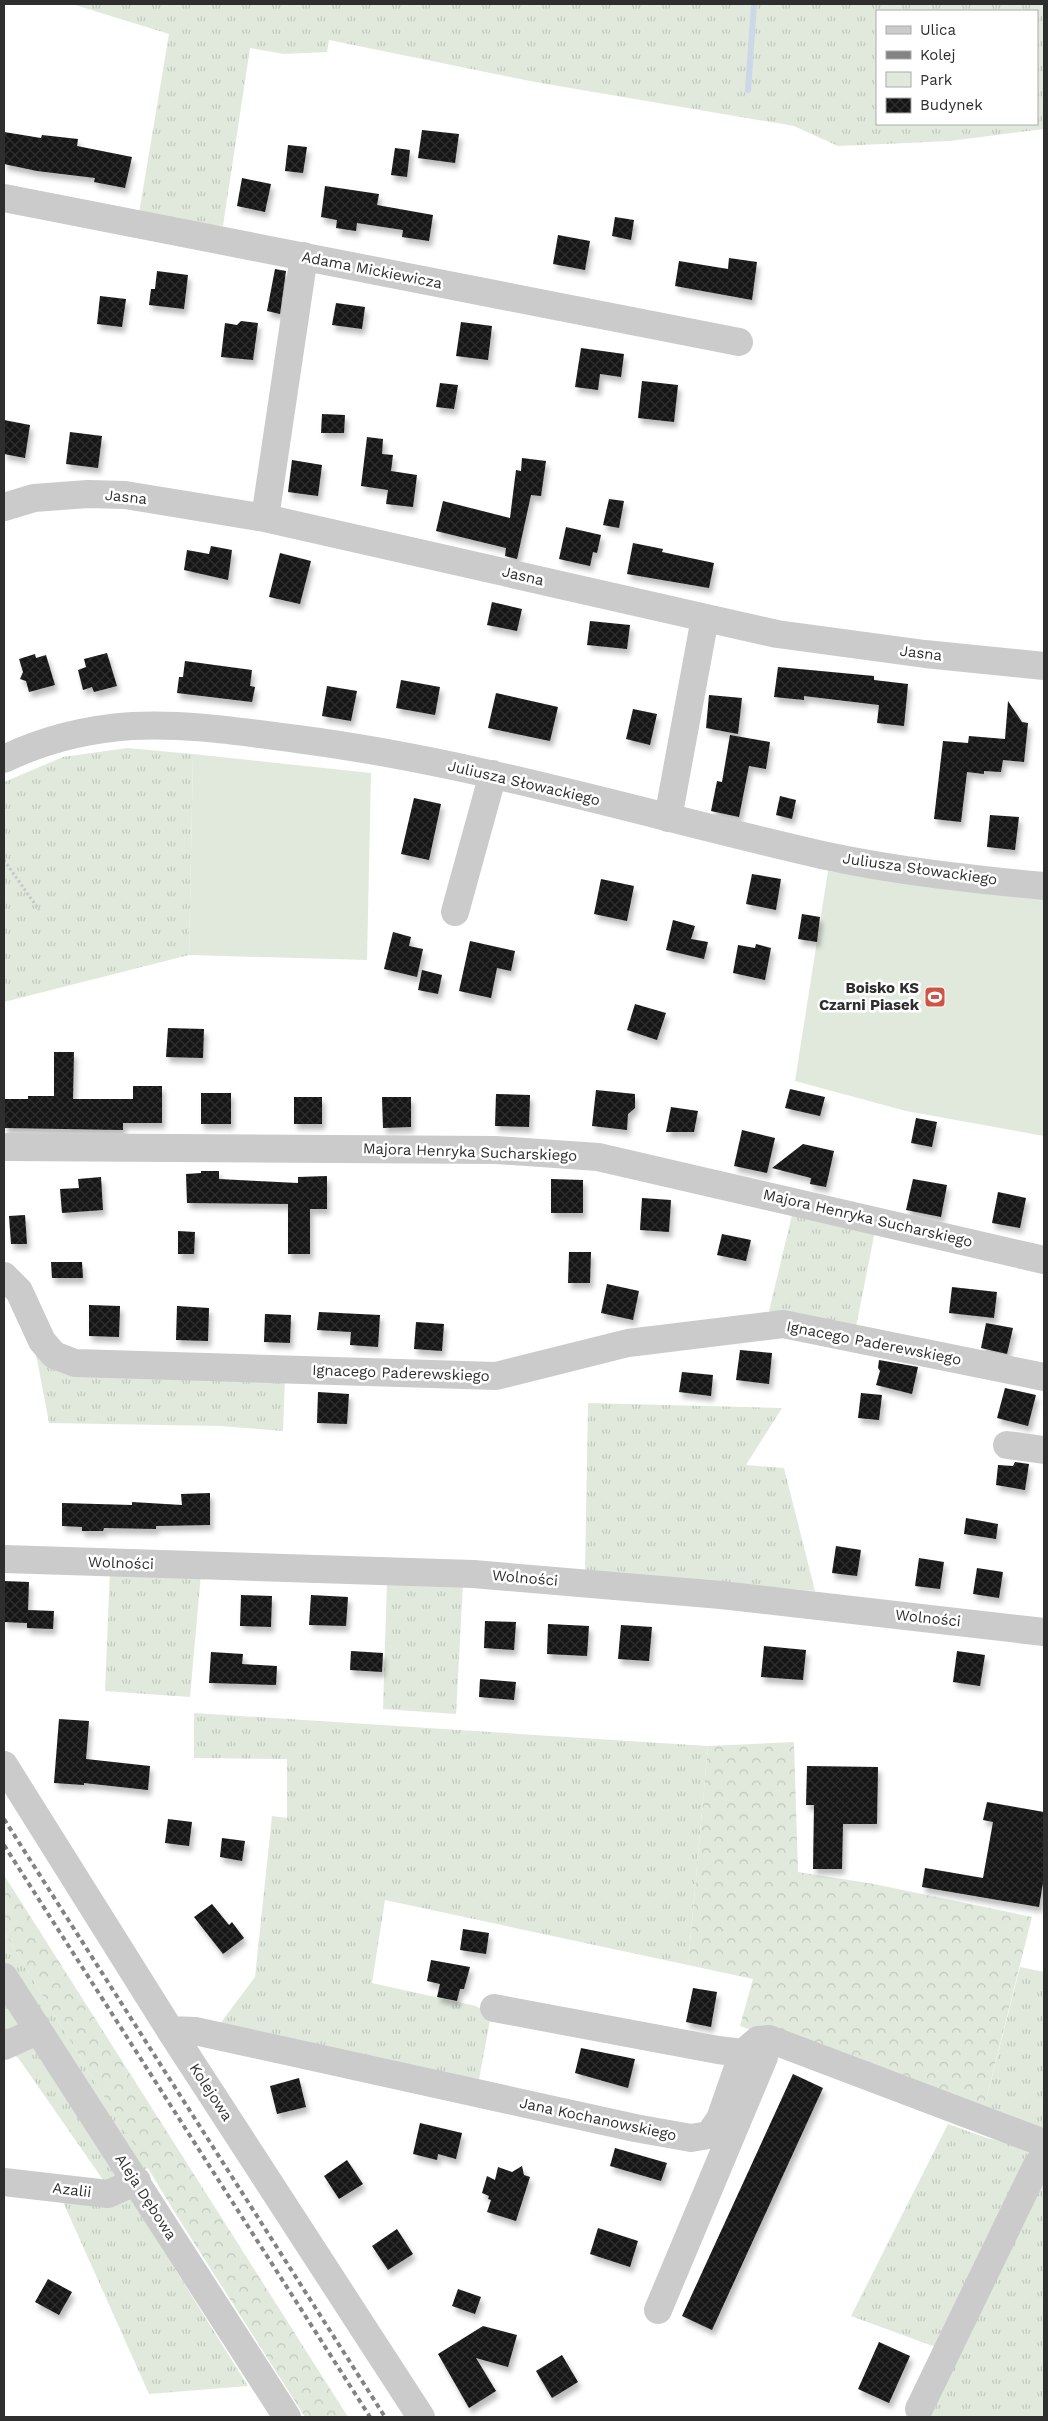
<svg xmlns="http://www.w3.org/2000/svg" width="1048" height="2421" font-family="'Work Sans',sans-serif">
<style>
.grass{fill:url(#grass-tufts);fill-rule:evenodd}
.forest{fill:url(#forest-crowns)}
.park{fill:#e1e9dd}
.lines{fill:none;stroke-linecap:round;stroke-linejoin:round}
.stream{stroke:#ccd7e7;stroke-width:6}
.building{fill:url(#building-cross-hatch);filter:url(#shadow)}
.path{stroke:#c8c8c8;stroke-width:3;stroke-dasharray:2.5 2.5;stroke-linecap:butt}
.minor{stroke:#cbcbcb;stroke-width:28}
.rail{stroke:#838383;stroke-width:4;stroke-dasharray:5 4;stroke-linecap:butt}
.labels{text-anchor:middle;stroke-width:5;stroke-linejoin:round;paint-order:stroke}
.street-label{font-size:15px;fill:#2e2e2e;stroke:#fff}
.poi-label{font-size:15px;font-weight:bold;fill:#2e2e2e;stroke:#fff;text-anchor:end}
</style>
<defs>
<pattern id="grass-tufts" width="24" height="20" patternUnits="userSpaceOnUse" patternTransform="scale(1.25)"><rect width="24" height="20" fill="#e1e9dd"/><path d="M3 7l-1-3M5 7V3M7 7l1-3M15 17l-1-3M17 17v-4M19 17l1-3" fill="none" stroke="#c1c8be"/></pattern>
<pattern id="forest-crowns" width="20" height="18" patternUnits="userSpaceOnUse" patternTransform="scale(1.25)"><rect width="20" height="18" fill="#e1e9dd"/><path d="M2 6a3 3 0 1 1 6 0M12 15a3 3 0 1 1 6 0" fill="none" stroke="#c1c8be"/></pattern>
<pattern id="building-cross-hatch" width="8" height="8" patternUnits="userSpaceOnUse" patternTransform="scale(1.25)"><rect width="8" height="8" fill="#151515"/><path d="M0 0l8 8M0 8l8-8" fill="none" stroke="#2f2f2f"/></pattern>
<filter id="shadow"><feDropShadow dx="3" dy="5.5" stdDeviation="2.5" flood-color="#0004"/></filter>
</defs>
<rect width="100%" height="100%" fill="#fff"/>
<path class="grass" d="M72,4h972v125l-94,12 -112,5 -44,-20 -259,-44 -206,-42 -2,12 -43,2 -34,-6 -27,178 -85,-7 31,-185zM877,11h160v113h-160z
M127,748l66,6 -4,201 -185,47v-220l59,-25z
M793,1211l82,20 -20,101 -86,-21z
M36,1354l249,25 -2,52 -63,-5 -171,-3z
M588,1403l194,5 -36,57 38,3 31,123 -230,-19z
M110,1569l91,5 -11,123 -85,-6z
M387,1580l76,4 -7,130 -73,-5z
M194,1713l514,33 -20,219 -303,-65 -13,83 104,23 15,9 -13,70 -259,-60 36,-48 17,-161 15,2v-59l-93,-1z
M4,1932l144,236 -40,19 -89,-128 -15,-13z
M1020,1967l24,5v156l-61,-16z
M948,2124l39,14 57,14v265h-136l33,-68 -90,-33z
M59,2193l71,4 118,189 -99,8z"/>
<path class="forest" d="M794,1742l4,130 76,12 158,33 -49,195 -243,-86 13,-47 -65,-14 20,-219z
M4,1875l344,542h-43l-128,-201 -173,-284z"/>
<path class="park" d="M193,754l178,19 -4,187 -178,-5z
M828,871l216,29v236l-138,-25 -111,-30z"/>
<g class="lines">
<path class="stream" d="M748,90l6,-86"/>
</g>
<path class="building" d="M422,130l37,4 -4,29 -37,-5z
M4,132l37,6 1,-3 36,4 -1,7 55,11 -7,31 -31,-6 1,-4 -58,-7 -33,-7z
M288,145l19,2 -4,26 -18,-2z
M395,148l15,2 -3,27 -16,-2z
M242,178l29,6 -6,28 -28,-6z
M325,186l54,8 -2,11 56,10 -4,26 -27,-4 1,-7 -46,-7 -1,8 -20,-3 1,-8 -16,-3z
M615,217l19,3 -3,20 -19,-4z
M558,235l32,6 -5,29 -32,-6z
M729,258l28,4 -5,38 -77,-14 4,-25 49,8z
M275,269l11,2 -6,43 -13,-3z
M157,271l31,4 -4,34 -35,-4 2,-16h4z
M100,296l26,3 -4,28 -25,-3z
M336,303l29,4 -3,22 -30,-4z
M241,321l17,2 -5,37 -32,-3 4,-34 12,2z
M461,322l31,4 -4,34 -32,-4z
M581,348l43,6 -3,23 -21,-3 -2,16 -23,-3z
M642,381l36,4 -4,37 -36,-4z
M440,383l18,2 -4,24 -18,-2z
M322,414l23,1 -1,18h-23z
M4,420l26,5 -5,33 -21,-4z
M70,432l32,4 -4,32 -32,-4z
M367,437l16,2 -1,15 11,1 -2,16 26,4 -4,32 -27,-3 2,-14 -27,-4z
M522,458l24,3 -5,35 -10,-1 -14,64 -12,-3 1,-8 -70,-17 7,-30 67,17 6,-48 5,1z
M292,460l30,5 -4,31 -30,-4z
M609,499l15,2 -5,27 -16,-3z
M566,527l35,8 -4,18 -4,-1 -3,14 -31,-7z
M633,543l30,6 -1,3 52,11 -5,25 -82,-14z
M211,546l21,4 -4,30 -44,-10 3,-20 22,4z
M280,553l31,8 -11,43 -31,-7z
M492,602l30,7 -5,22 -30,-6z
M590,621l40,4 -3,24 -40,-4z
M107,653l10,33 -23,6 -2,-5 -9,3 -5,-20 8,-3 -2,-8z
M35,654l1,4 10,-3 9,30 -26,7 -3,-11 -6,-2 3,-7 -4,-13z
M185,661l67,9 -2,16 5,1 -3,15 -75,-9 2,-16h4z
M778,667l96,9v4l34,4 -4,42 -27,-3 2,-18 -75,-9v4l-30,-3z
M401,680l39,7 -5,28 -39,-7z
M327,686l30,5 -6,30 -29,-5z
M496,693l62,14 -8,34 -62,-13z
M709,695l33,3 -4,36 -32,-6z
M1008,701l14,21 6,1 -4,39 -21,-2 -2,12 -17,-1v3l-17,-2 -6,50 -27,-3 9,-78 25,2 1,-7 36,3z
M633,709l24,5 -7,31 -24,-6z
M730,735l40,7 -4,27 -17,-3 -10,51 -28,-6 6,-30 5,1z
M780,796l16,4 -4,19 -16,-4z
M414,798l27,6 -12,56 -28,-6z
M990,815l29,2 -4,33 -28,-3z
M752,874l29,5 -5,31 -30,-6z
M601,879l33,7 -7,35 -33,-7z
M802,914l18,3 -3,25 -19,-3z
M673,920l22,6 -4,13 17,3 -4,17 -38,-9z
M393,932l18,5 -2,9 14,3 -6,28 -33,-8z
M470,941l45,10 -4,20 -14,-3 -6,30 -32,-7z
M756,944l15,4 -6,32 -32,-7 5,-28 17,3z
M422,970l20,5 -4,19 -20,-4z
M635,1004l31,9 -9,27 -30,-10z
M168,1028l36,1 -1,29 -37,-1z
M54,1052h20l-1,47h60v-13h29v37h-39v7l-119,-2v-29h24v-3h26z
M790,1089l35,8 -5,19 -35,-8z
M596,1090l39,4v14l-7,6 -1,16 -35,-4z
M201,1093h30v31h-30z
M496,1094l34,1 -1,32 -34,-1z
M294,1097h28v27h-28z
M382,1097h29v30l-28,1z
M671,1107l27,4 -4,21h-28z
M916,1118l21,4 -5,25 -21,-4z
M742,1130l33,8 -8,35 -33,-7z
M803,1144l31,7 -8,36 -16,-3 1,-6 -39,-10z
M201,1171h18v8l79,4v-6l29,-1v33h-17v45h-22v-50l-101,-1 -1,-29 15,-1z
M101,1177l2,33 -41,3 -2,-24 19,-1 -1,-9z
M551,1179l32,1v33h-32z
M913,1179l34,6 -6,32 -35,-7z
M998,1192l28,6 -6,30 -28,-5z
M642,1198l29,2 -2,32 -29,-2z
M25,1215l2,29h-16l-2,-28z
M178,1231l17,1 -1,22h-16z
M722,1234l29,6 -5,21 -29,-6z
M569,1252h22l-1,31h-22z
M51,1262h31l1,16h-31z
M607,1284l32,7 -6,29 -32,-7z
M952,1287l45,5 -3,26 -45,-5z
M89,1305l31,1 -1,31 -30,-1z
M177,1306l32,2 -1,33 -32,-1z
M319,1312l61,3 -2,32 -28,-2 1,-13 -34,-2z
M265,1314l26,1 -1,28 -26,-1z
M416,1322l28,2 -2,27 -28,-2z
M986,1323l27,5 -6,26 -26,-6z
M740,1350l32,3 -3,31 -33,-4z
M879,1360l39,7 -6,27 -36,-9 4,-14 -2,-3z
M682,1372l31,3 -2,21 -32,-4z
M1005,1388l31,7 -8,31 -31,-8z
M318,1392l31,2 -2,30 -30,-1z
M861,1393l21,2 -3,25 -21,-2z
M1015,1462l14,2 -4,26 -29,-5 2,-20 15,1z
M210,1493v32l-54,1v3l-52,-1 -1,3h-21v-4l-20,-1v-23l70,2v-3l50,3 -1,-11z
M966,1518l32,6 -2,15 -32,-5z
M836,1546l25,4 -4,26 -25,-3z
M919,1558l25,4 -4,27 -25,-3z
M977,1568l26,4 -4,26 -26,-4z
M4,1581l25,1 -1,28 26,1 -1,18 -26,-1v-5l-23,-1z
M241,1595l31,1 -1,31 -31,-1z
M311,1595l37,2 -2,29 -37,-1z
M485,1621l31,1 -2,28 -30,-2z
M548,1624l41,2 -2,30 -40,-2z
M621,1625l31,2 -3,34 -31,-2z
M764,1646l42,4 -3,30 -42,-3z
M351,1651l32,2 -1,19 -32,-2z
M957,1651l28,4 -5,31 -27,-4z
M211,1652l32,2 -1,10 35,2 -1,19 -67,-2z
M480,1679l36,3 -2,18 -35,-3z
M59,1719l30,2 -3,38 64,7 -2,24 -64,-7v2l-30,-2z
M807,1766l71,1 -1,57h-34l-1,45h-29l1,-64h-8z
M987,1802l57,10v65l-5,30 -117,-20 3,-19 58,10 10,-56 -10,-2z
M168,1819l24,3 -3,24 -24,-3z
M222,1838l23,3 -3,20 -22,-4z
M212,1904l17,21 3,-3 12,16 -21,16 -29,-37z
M463,1929l26,4 -3,21 -26,-4z
M431,1960l39,7 -6,22h-4l-3,12 -20,-4 3,-13 -13,-3z
M693,1988l24,4 -6,35 -25,-5z
M581,2048l54,11 -7,29 -53,-15z
M793,2074l30,14 -111,242 -30,-14z
M299,2078l7,29 -29,7 -7,-28z
M420,2123l42,10 -6,26 -18,-5 -1,6 -24,-6z
M615,2148l52,15 -6,18 -51,-15z
M347,2160l16,24 -24,15 -15,-23z
M522,2166l2,9 6,2 -14,44 -29,-9 4,-12 -3,-1 1,-3 -7,-3 5,-17 8,4 3,-13 14,5z
M598,2228l40,13 -8,26 -40,-13z
M397,2229l16,25 -25,16 -16,-24z
M48,2279l24,13 -13,23 -24,-13z
M458,2289l23,8 -6,17 -23,-8z
M483,2326l34,9 -9,32 -32,-9 20,33 -27,17 -31,-54z
M879,2342l31,14 -21,47 -31,-14z
M562,2355l16,27 -26,16 -16,-27z"/>
<g class="lines">
<path class="path" d="M4,860l35,50"/>
<path class="minor" d="M4,198l735,144
M4,507l30,-9 54,-4 37,1 140,23 512,116 148,20 119,12
M265,518l39,-262
M4,759c39,-19 84,-30 128,-33 55,-3 110,6 165,13 178,23 350,76 525,116 73,16 149,24 222,31
M668,818l37,-200
M455,912l38,-138
M4,1147l492,3 102,7 446,103
M4,1276l15,15 23,50 12,14 21,8 421,13 132,-33 155,-19 261,53
M1007,1445l37,5
M4,1559l469,15 248,21 323,37
M4,1765l166,265 251,387
M4,1977l283,440
M494,2008l224,42 25,3
M170,2030l25,1 440,97 56,10 18,-3 11,-16 23,-66 15,-13 11,-1 275,104
M4,2046l33,-15
M4,2182l104,12 29,-13
M658,2310l106,-253
M919,2409l117,-242 8,-11"/>
<path class="rail" d="M4,1819l381,598
M4,1845l366,572"/>
</g>
<defs>
<g id="stadium-square" transform="scale(1.125)"><rect x="-9" y="-9" width="18" height="18" rx="4" fill="#ce5546" stroke="#fff"/><path d="M0-5a6.5 5 0 1 0 0 10a6.5 5 0 1 0 0-10ZM-3.5-1.8h7v3.6h-7Z" fill="#fff"/></g>
</defs>
<g fill-rule="evenodd">
<use href="#stadium-square" x="935" y="997"/>
</g>
<g class="labels">
<g class="street-label">
<text transform="translate(372 270) rotate(11)" y="5">Adama Mickiewicza</text>
<text transform="translate(126 497) rotate(6)" y="5">Jasna</text>
<text transform="translate(523 576) rotate(13)" y="5">Jasna</text>
<text transform="translate(921 653) rotate(7)" y="5">Jasna</text>
<text transform="translate(524 783) rotate(13)" y="5">Juliusza Słowackiego</text>
<text transform="translate(920 869) rotate(8)" y="5">Juliusza Słowackiego</text>
<text transform="translate(470 1152) rotate(2)" y="5">Majora Henryka Sucharskiego</text>
<text transform="translate(868 1218) rotate(13)" y="5">Majora Henryka Sucharskiego</text>
<text transform="translate(874 1343) rotate(11)" y="5">Ignacego Paderewskiego</text>
<text transform="translate(401 1373) rotate(2)" y="5">Ignacego Paderewskiego</text>
<text transform="translate(121 1563) rotate(2)" y="5">Wolności</text>
<text transform="translate(525 1578) rotate(5)" y="5">Wolności</text>
<text transform="translate(928 1618) rotate(6)" y="5">Wolności</text>
<text transform="translate(211 2092) rotate(57)" y="5">Kolejowa</text>
<text transform="translate(598 2119) rotate(12)" y="5">Jana Kochanowskiego</text>
<text transform="translate(72 2190) rotate(7)" y="5">Azalii</text>
<text transform="translate(146 2197) rotate(57)" y="5">Aleja Dębowa</text>
</g>
<g class="poi-label">
<text x="919" y="993">Boisko KS<tspan x="919" dy="17">Czarni Piasek</tspan></text>
</g>
</g>
<rect width="1048" height="2421" fill="none" stroke="#2e2e2e" stroke-width="10"/>
<rect x="876" y="10" width="162" height="115" fill="#ffffff" stroke="#ababab"/>
<rect x="886" y="26" width="25" height="8" fill="#cbcbcb" stroke="#ababab"/>
<text x="920" y="35" font-size="15" fill="#2e2e2e">Ulica</text>
<rect x="886" y="51" width="25" height="8" fill="#838383" stroke="#ababab"/>
<text x="920" y="60" font-size="15" fill="#2e2e2e">Kolej</text>
<rect x="886" y="72" width="25" height="15" fill="#e1e9dd" stroke="#ababab"/>
<text x="920" y="85" font-size="15" fill="#2e2e2e">Park</text>
<rect x="886" y="98" width="25" height="15" fill="url(#building-cross-hatch)" stroke="#ababab"/>
<text x="920" y="110" font-size="15" fill="#2e2e2e">Budynek</text>
</svg>
